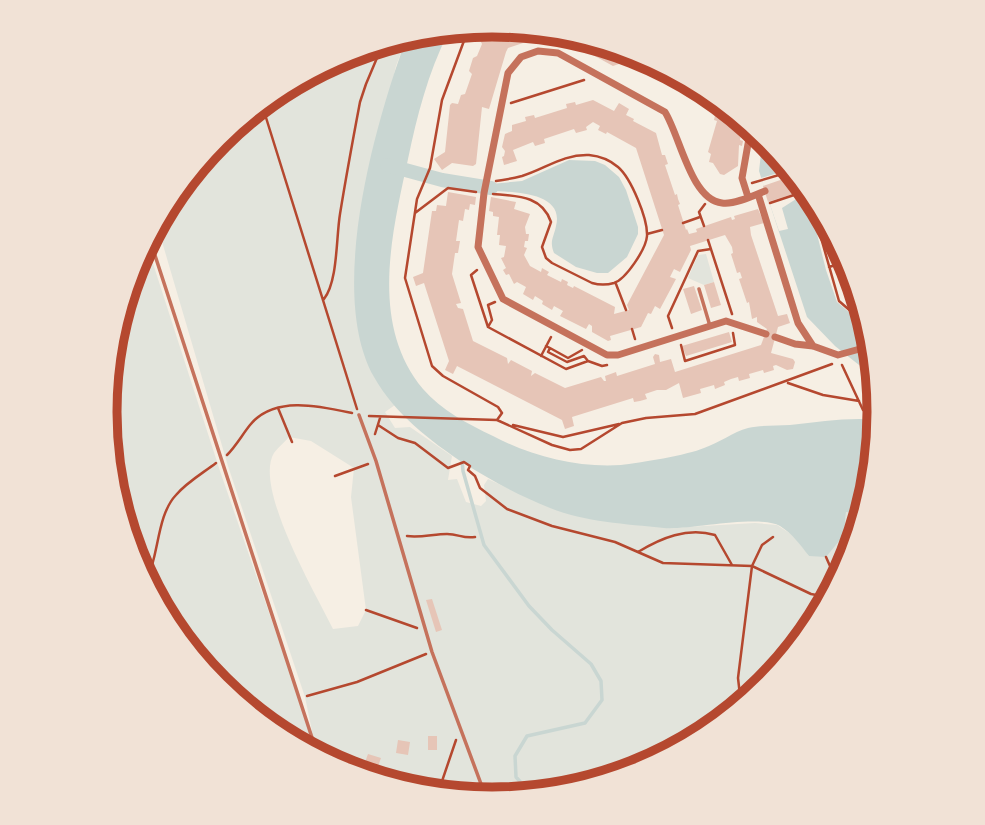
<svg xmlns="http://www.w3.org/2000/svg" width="985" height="825" font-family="'Source Sans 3',sans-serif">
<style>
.green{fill:#e2e4dc;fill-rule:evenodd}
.water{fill:#c9d6d2}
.pier{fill:#f6efe4}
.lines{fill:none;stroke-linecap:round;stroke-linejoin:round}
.stream{stroke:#c9d6d2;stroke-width:3.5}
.canal{stroke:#c9d6d2;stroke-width:14}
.building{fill:#e6c5b7}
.path{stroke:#b5482f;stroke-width:2.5}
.service{stroke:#c5725c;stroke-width:3.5}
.minor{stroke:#c5725c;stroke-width:7}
.rim{fill:none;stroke:#b5482f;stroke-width:9}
</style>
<rect width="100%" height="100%" fill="#f6efe4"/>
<path class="green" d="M405,42l-9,24 -37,158 -4,44v35l18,72 22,30 -10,7 10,16 15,-1 42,29 -4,24 9,-1 9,23 15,4 5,-5 -2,-16 4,-6 63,29 118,20 86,-5 22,2 17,11 15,20 35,-21 2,-23 14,1 -9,48 -84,126 -126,84 -149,29 -148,-29 -126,-84 -84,-126 -29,-149 29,-148 13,-19 73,226 90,260h2l-7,-34 -77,-231 -70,-238 47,-70 24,-27 115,-77zM289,437l22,4 43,27 -3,29 15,113 -8,16 -25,3c-17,-35 -80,-142 -59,-176 4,-6 11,-11 15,-16z
M706,254l8,28 -10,3 -16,-7 10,-23z"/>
<path class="water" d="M448,33c-20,40 -31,83 -40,126 -16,74 -39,165 15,230 18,21 45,35 70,47 38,20 84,32 128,29 18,-2 67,-10 83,-17 15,-5 29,-16 44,-20 13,-3 28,-2 42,-3 31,-3 58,-8 89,-5l-19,93 -14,-1 -2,23 -18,22 -17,-1c-9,-11 -16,-22 -29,-30 -22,-12 -89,4 -116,2 -38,-4 -79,-6 -114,-20 -30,-12 -58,-27 -85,-44 -35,-23 -70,-50 -91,-87 -47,-84 0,-249 31,-335z
M763,136l46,66 17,68 11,32 26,22 10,52 -38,-30 -28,-29 -48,-146z
M569,160l26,1 10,4 14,12 7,13 12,37v7l-11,23 -19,16h-11l-21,-6 -22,-14c-5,-12 0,-16 2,-27 9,-35 -46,-34 -66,-35l1,-7 31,-3z"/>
<path class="pier" d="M788,170l16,24 -22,14 6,21 -9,2 -18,-53z"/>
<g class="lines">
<path class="stream" d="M462,459l1,12 21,74 45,61 23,24 39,34 10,17 1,19 -17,23 -58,13 -12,20 1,21 14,16"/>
<path class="canal" d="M387,165l55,15 49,8"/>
</g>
<path class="building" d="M493,25l54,10 -39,13 -2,4 -17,57 -7,-2 -6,57 -3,2 -21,-3 -10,7 -8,-11 11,-7 5,-47 2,-2 6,1 3,-9 4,-1 7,-20 -3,-3 4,-13 4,-2 5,-12 -2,-4 4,-2 3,-9 -2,-3z
M562,38l72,15 2,5 -23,8z
M593,100l21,11 5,-8 10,6 -3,6 8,4 -1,2 23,12 6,22h3l3,9 -3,1 10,30 2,-1 1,5 2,5 -2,1 8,25 1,-1 2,5 8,-2 -1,-3 35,-12 1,3 3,-1 -1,-3 24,-7 6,14 -14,4 1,8 27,81 9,-2 3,9 -12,4 -7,26 22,6 2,3 -2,7 -6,1 -11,-5 -3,1 1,4 -10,3 -1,-3 -14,4 1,4 -11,3 -1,-4 -7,2 -7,3 1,3 -10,4 -1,-4 -14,4 1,4 -18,5 -4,-15 -13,7h-9l-12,4 2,5 -7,2 -6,1 -1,-4 -61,19 2,9 -9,3 -3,-9 -105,-54 -4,8 -8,-4 4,-9 -25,-78 -8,3 -3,-9 10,-4 9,-62h4l1,-6 9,1 2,-14 28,5 -1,8 -5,-1 -1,6 -4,-1 -2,12 -4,-1 -3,21h4l-2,12h-3l-3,21 9,29 -5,1 2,4 5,1 10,32 34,17 1,6 3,-4 21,11 -1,5 4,-3 30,15 36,-11 3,4h2l-1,-5 11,-4 1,4 38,-12 -2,-7 2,-3 4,1 1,7 11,-3 4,13 86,-27 6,-16 -10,-7v-5l-5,2 -3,-17 -2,1 -8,-24 3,-1 -2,-6 -3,1 -6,-19 2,-1 -1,-6 -7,-12 -35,11 1,4 -11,22 -6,-3 -4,8 6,2 -16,30 -5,-3 -4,8 -3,-1 -7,14 -31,9 1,4 -3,1 -16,-9v-6l-3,-2 -3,5 -26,-13 3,-5 -9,-5 -2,4 -10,-6 1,-3 -8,-5 -2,4 -10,-6 3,-7 -9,-5 -3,2 -5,-10 -3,1 -3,-5 3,-2 -5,-10 3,-1 2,-11 -7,-1 1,-10h-3l2,-18 -6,-1v-4l-4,-1 2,-14 25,5 -2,7 16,5 -5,13 1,7h3l-1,7h-3l-1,6 3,1 -3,7 6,11 11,6 1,-4 7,4 -2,3 14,7 1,-3 6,3 -1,3 6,3 1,-2 41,21 -1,7 15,-4 -2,-5 37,-70 -28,-87 -29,-16 -1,2 -8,-4 2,-4 -7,-4 -7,5 1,3 -11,3 -2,-4 -30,10 1,4 -10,3 -2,-4 -20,8 4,11 -13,4 -2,-8 2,-1 1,-5 -3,-4 3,-13 7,-3v-6l14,-4 -1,-4 9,-2 1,3 32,-10 -1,-4 9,-2 1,3z
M717,106l29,18 -5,11 -1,5 3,1 -1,5 -3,-1 -1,21 -14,9 -4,-1 -7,-11 -4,-1 2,-8 -3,-2 9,-31 -3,-1z
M792,176l10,15 -34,11 -5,-16z
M854,280l4,19 -6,2 -6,-19z
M714,282l7,23 -10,3 -7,-23z
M694,286l8,24 -11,4 -8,-25z
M729,332l3,10 -46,14 -4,-10z
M432,599l10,31 -6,2 -10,-32z
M428,736h9v14h-9z
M398,740l12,2 -2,13 -12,-2z
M368,754l13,4 -4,11 -13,-4z"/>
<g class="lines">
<path class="path" d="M468,30l-26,70 -12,68 -13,31 -12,79 27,88 11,10 55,31 4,6 -5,7
M511,103l73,-23
M263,108l94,301
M752,183l37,-11
M493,194c23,2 49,1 58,28l-9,25 4,11 6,5 40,20c7,2 15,2 22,0 12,-4 32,-34 33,-47 1,-17 -16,-58 -29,-69 -8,-7 -19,-11 -29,-12 -26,-1 -44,14 -67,21 -8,2 -18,4 -26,5
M770,203l33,-11
M812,206l27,95 23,20
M415,213l33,-25 28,4
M683,223l17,-6
M704,226l-5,-14 6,-8
M647,234l15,-4
M708,240l24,74
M829,267l20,-6
M477,270l-6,5 17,52 78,42 22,-8 14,5 5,-1
M616,284l10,26
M324,299c14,-18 12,-61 16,-85 6,-37 13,-75 20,-112l6,-18 16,-38
M488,327l4,-7 -4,-15 7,-3
M672,328l-4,-12 30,-65 13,-2
M632,329l3,10
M681,345l4,16 50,-16 -2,-12
M546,346l4,2 -2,4 19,10 17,-6 4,5
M550,348l18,10 14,-8
M541,356l10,-19
M842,365l21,45
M788,383l35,12 36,6
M278,408l14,34
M369,416l128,4 55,25 18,5 11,-1 41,-26 24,-5 49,-4 137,-50
M378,425l20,13 17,5 33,25 16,-6 6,4 -2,4 7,6 5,12 27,21 45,17 63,16 48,21 89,3 59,28 16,3
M513,425l50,12 56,-13
M375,434l5,-16
M227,455c9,-9 15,-20 23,-30 24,-30 70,-19 102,-12
M335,476l33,-12
M407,536c13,2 27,-2 40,-2 12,0 16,5 28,3
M638,552c23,-14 49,-25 77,-17l17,30
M826,557l11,25
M832,569l23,-30
M147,580c12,-26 10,-65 29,-85 11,-13 27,-22 40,-32
M366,610l51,18
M307,696l50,-14 69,-28
M741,704l-3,-26 14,-112 10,-21 11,-8
M291,736l11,-1
M439,790l17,-50"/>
<path class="service" d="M150,240l167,513
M699,289l11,37
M359,415l17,46 56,191 55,148"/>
<path class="minor" d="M765,191c-12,5 -31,14 -43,12 -31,-3 -42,-67 -57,-91l-107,-59 -20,-2 -17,6 -13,16 -24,120 -6,54 25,52 104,56h11l108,-34 40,13
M758,194l40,129 15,23
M748,197l-6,-19 9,-51
M775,337l20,7 18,2 25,9 29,-8"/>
</g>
<path d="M0 0H985V825H0ZM117 412a375 375 0 1 1 750 0a375 375 0 1 1-750 0Z" fill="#f1e2d6" fill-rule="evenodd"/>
<path class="rim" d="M117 412a375 375 0 1 1 750 0a375 375 0 1 1-750 0Z"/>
</svg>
